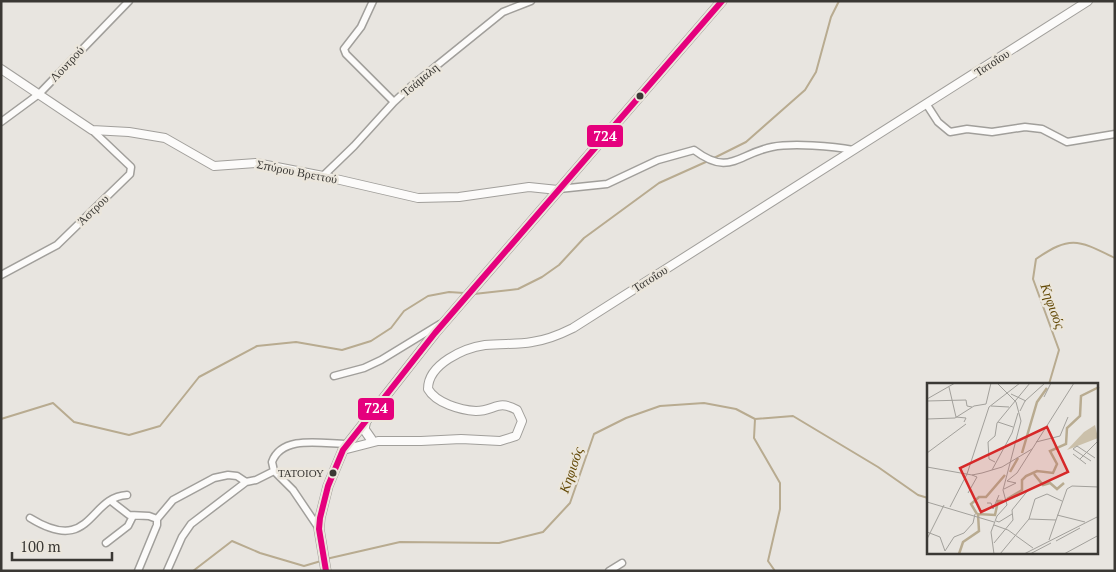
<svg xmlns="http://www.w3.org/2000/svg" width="1116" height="572" font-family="'PT Serif',serif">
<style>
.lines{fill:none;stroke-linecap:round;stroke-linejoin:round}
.stream{stroke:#b8ab90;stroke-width:2}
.minor-casing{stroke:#a19f9b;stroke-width:9}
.tertiary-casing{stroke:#a19f9b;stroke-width:10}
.secondary-casing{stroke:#a19f9b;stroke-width:11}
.minor{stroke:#fcfbfa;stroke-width:6}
.tertiary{stroke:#fcfbfa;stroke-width:8}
.secondary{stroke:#fcfbfa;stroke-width:9}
.bus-1-casing{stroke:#ebe6dc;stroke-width:10}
.bus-1{stroke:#e5007d;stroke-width:6}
.bus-dot{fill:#3a3834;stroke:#ebe6dc;stroke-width:2}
.labels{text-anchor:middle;stroke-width:5;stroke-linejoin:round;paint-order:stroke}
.bus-label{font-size:11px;fill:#3a3834;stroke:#ebe6dc;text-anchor:end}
.street-label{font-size:12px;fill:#3a3834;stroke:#ebe6dc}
.water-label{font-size:14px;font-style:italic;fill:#634906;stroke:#ebe6dc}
.inset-river{fill:none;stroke:#b8ab90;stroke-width:2.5}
.inset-road{fill:none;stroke:#a2a09b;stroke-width:1}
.view{fill:#d62828;fill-opacity:0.15;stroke:#d62828;stroke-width:2.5}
.inset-edge{fill:none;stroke:#3a3834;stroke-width:2.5}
.line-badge{stroke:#ebe6dc;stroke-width:2}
.badge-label{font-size:14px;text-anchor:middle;font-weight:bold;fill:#fff}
</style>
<rect width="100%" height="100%" fill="#e8e5e0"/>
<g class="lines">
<path class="stream" d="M714,158l32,-16 59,-52 11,-18 15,-55 8,-16
M474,294l44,-5 24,-12 17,-12 25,-27 75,-55 49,-22
M1049,384l10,-34 -26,-71 3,-20c35,-24 42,-19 79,-1
M1,419l52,-16 21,19 55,13 31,-9 39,-49 58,-31 39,-4 46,8 29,-9 20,-13 13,-17 24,-15 21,-4 15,1
M755,419l-1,19 26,45v26l-12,52 7,10
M326,559l74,-17 99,1 44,-11 27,-29 24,-69 32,-16 34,-12 44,-3 32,6 19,10 38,-3 85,51 40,28 10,3
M193,571l39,-30 28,12 44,13 17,-5"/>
<g class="minor-casing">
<path id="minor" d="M373,1l-12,26 -17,22 2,5 48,48
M927,105l11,17 12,10 17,-3 25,3 33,-5 17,2 25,13 48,-8
M1,122l38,-28 90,-93
M323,176l31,-30 40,-44 15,-14 94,-76 28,-11
M559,189l48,-5 51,-24 36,-10c36,27 43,4 78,-3 20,-4 61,-1 81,3
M1,275l56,-30 73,-71 1,-7 -39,-37
M334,376l30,-8 17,-8 59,-36
M111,501l18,14 20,1 8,3v6l-19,46
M30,518c62,38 58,-21 97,-23
M157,519l16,-19 41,-22 14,-3 9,1 9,6
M318,527l-25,-37 -19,-19 -2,-9c10,-28 52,-18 75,-18
M106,543l22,-17 5,-10
M167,571l15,-34 9,-13 55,-42 10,-2 18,-9
M609,571l13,-8"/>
</g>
<g class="tertiary-casing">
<path id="tertiary" d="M1,69l91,61 37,2 36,6 49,28 42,-3 67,13 95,22 41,-1 70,-10 29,3
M343,450l35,-9h43l40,-2 39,2 16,-5 6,-15 -5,-11c-20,-11 -22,1 -41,1 -16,-1 -40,-8 -48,-22 0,-25 36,-41 57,-44 16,-2 32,0 47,-3 15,-2 27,-7 41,-14l515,-327"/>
</g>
<g class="secondary-casing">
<path id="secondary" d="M366,420l-2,9 7,10
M326,571l-7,-42 1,-11 8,-32 15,-36 92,-117 287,-332"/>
</g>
<use href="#minor" class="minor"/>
<use href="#tertiary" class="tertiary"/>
<use href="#secondary" class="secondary"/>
<g class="bus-1-casing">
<path id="bus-1" d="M326,571l-7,-42 1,-11 8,-32 15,-36 92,-117 287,-332"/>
</g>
<use href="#bus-1" class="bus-1"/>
</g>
<g class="bus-dot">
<circle cx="640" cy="96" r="4.5"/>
<circle cx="333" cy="473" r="4.5"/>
</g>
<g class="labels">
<g class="bus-label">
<text x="324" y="477">ΤΑΤΟΙΟΥ</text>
</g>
<g class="street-label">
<text transform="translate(992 63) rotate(-33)" y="4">Τατοΐου</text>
<text transform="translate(67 64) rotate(-47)" y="4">Λουτρού</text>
<text transform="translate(420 80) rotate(-40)" y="4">Τσάμαλη</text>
<text transform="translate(297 172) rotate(11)" y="4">Σπύρου Βρεττού</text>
<text transform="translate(93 210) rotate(-44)" y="4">Άστρου</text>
<text transform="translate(650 279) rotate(-32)" y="4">Τατοΐου</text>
</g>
<g class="water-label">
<text transform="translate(1053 306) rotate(70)" y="5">Κηφισός</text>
<text transform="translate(571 470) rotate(-71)" y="5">Κηφισός</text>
</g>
</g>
<g transform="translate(927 383)">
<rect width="171" height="171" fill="#e8e5e0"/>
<path d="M168,42l3,13 -31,12 17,-18z" fill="#cbc0aa"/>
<path class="inset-river" d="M95,70l15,-51 10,-14M83,89l8,-14M107,91l9,11 7,-2 7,6 7,-6M80,116l15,-9v-10l4,-4 11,-5 16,2 4,-9 -7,-13 16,-7 1,-16 13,-12 1,-20 18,-9M50,131l-6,-10 8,-7h7l19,-22M32,171l4,-12 16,-11 -1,-17 17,1 3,-14h5"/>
<path class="inset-road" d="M22,4l7,30 10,1 -2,4M84,11l15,7M117,14l7,-14M0,16l28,-16M0,18l39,-1 1,6 5,1M64,23l18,1M93,28l5,-10 20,-18M0,36l28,-1 19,-12 12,-2 5,-21M71,39l15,5M109,59l24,-6 8,-19M146,66l4,-3 18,12M146,66l18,12M0,70l39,-29M146,71l13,10M153,76l19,-19M68,79l-6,-3 -1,-17 7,-6 2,-13 33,-40M0,84l45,8 10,-2 20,-6 30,-18M65,87l20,-37 6,-20M77,106l12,-6 -9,-2 10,-8 57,-90M41,110l9,-16 -5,-2M0,119l67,20M60,120h4l2,6 6,-14M23,124l17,-33 22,-67 31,-24M130,132l28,7M102,136l27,1M69,138l3,1 13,-8M67,142l14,5 25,18M0,149l13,5 5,14 9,-14 10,-4 9,-10 2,-9M0,156l17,-34M122,157l18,-51 5,-3 27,1M129,158l24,-13M67,160l19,-23 -1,-10 17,-21M67,171l-3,-22 6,-16 10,-11 -4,-15 18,-69 -5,-19 -19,-19M73,171l29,-35 6,-20 12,-5 15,7M97,171l75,-38M103,171l21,-11M137,171l35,-19"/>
<path class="view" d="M120,44l21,45 -87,40 -21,-44z"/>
<rect width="171" height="171" class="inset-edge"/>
</g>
<g class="line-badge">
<rect x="586" y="124" width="38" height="24" rx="5" fill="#e5007d"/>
<rect x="357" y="397" width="38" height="24" rx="5" fill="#e5007d"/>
</g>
<g class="badge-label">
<text x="605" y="141">724</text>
<text x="376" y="413">724</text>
</g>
<rect width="1116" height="572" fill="none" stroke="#3a3834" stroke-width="5"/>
<path d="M12 552v8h100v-8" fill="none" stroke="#3a3834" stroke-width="2.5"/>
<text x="20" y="552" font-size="15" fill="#3a3834" stroke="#ebe6dc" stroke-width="4" paint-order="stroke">100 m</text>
</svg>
